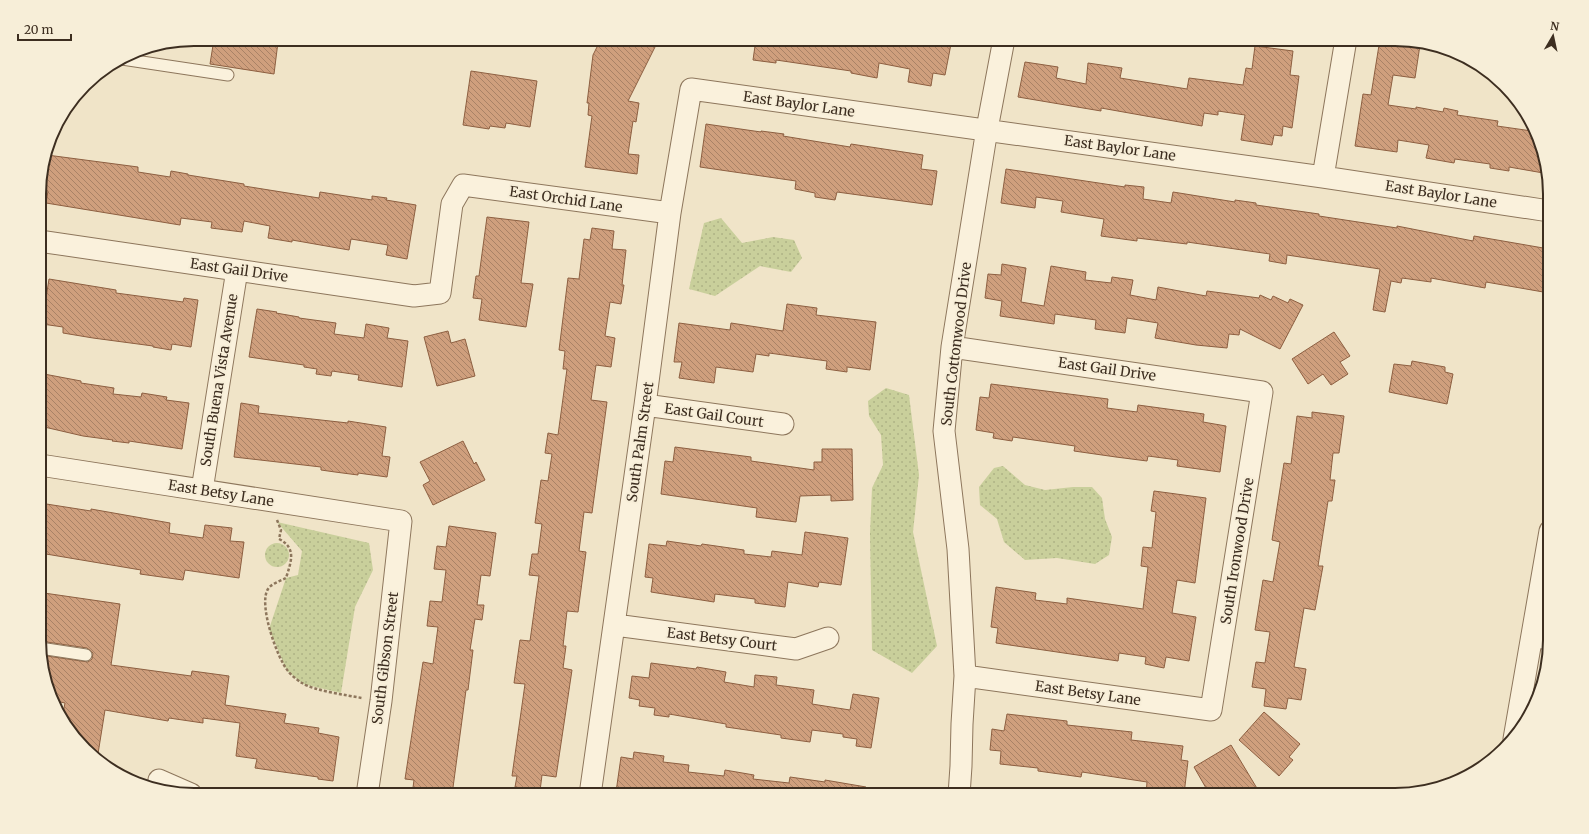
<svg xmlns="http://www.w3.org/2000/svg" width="1589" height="834" font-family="Merriweather,serif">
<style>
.park{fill:url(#park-dots)}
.building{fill:url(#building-back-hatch);stroke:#8d5f41}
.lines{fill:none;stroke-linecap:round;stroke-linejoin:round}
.service-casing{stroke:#8d765c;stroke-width:13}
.minor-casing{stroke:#8d765c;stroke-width:23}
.path{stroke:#8d765c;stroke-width:2.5;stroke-dasharray:3 2;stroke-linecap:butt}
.service{stroke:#faf1dc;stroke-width:11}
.minor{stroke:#faf1dc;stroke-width:21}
.labels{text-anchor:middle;stroke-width:4;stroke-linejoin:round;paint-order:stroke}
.street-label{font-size:14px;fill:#3d2e20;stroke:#f7eed8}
.rim{fill:none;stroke:#3d2e20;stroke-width:2}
</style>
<defs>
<pattern id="park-dots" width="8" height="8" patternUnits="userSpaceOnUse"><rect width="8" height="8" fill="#c9cf9b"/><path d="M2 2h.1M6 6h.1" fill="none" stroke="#aeb285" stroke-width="1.8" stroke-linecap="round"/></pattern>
<pattern id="building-back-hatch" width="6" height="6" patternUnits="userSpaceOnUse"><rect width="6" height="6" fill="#cf9f7d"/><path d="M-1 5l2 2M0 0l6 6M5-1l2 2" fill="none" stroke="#a98266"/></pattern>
</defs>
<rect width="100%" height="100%" fill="#f0e4c8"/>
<path class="park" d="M721,218l21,25 31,-6 21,3 8,18 -11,14 -31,-6 -45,30 -26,-7 15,-66z
M886,388l23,7 10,80 -6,57 24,114 -25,27 -40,-23 -2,-116 2,-46 11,-23 -2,-30 -12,-19 -1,-15z
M1003,466l22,19 20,5 28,-3h19l10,11 3,21 7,18 -3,18 -14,9 -38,-6 -32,2 -21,-18 -7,-23 -17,-14 -1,-18 15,-19z
M277,522l92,21 4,27 -18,37 -14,86 -38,-9 -16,-13 -18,-42 17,-51 12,-3 4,-24z
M265 555a12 12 0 1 1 24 0a12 12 0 1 1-24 0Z"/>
<path class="building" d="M214,39h45l19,3 -4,32 -64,-10z
M601,39h58l-31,62 11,2 -3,19 -3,-1 -5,33 11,1 -2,19 -52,-7 7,-51 -4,-1 1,-12h-2l6,-48z
M756,39h171l24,5 -6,31 -12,-2 -2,13 -23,-4 2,-13 -31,-6 -2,15 -26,-5v-2l-75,-11v3l-23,-3z
M1380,39h15l25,6 -5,33 -22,-3 -5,30 28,4v-2l27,5 1,-4 14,3 -1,4 41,6 -1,5 35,5 17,43 -40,-7v4l-19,-3v-4l-35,-5 -1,4 -28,-5 3,-13 -31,-5 -1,12 -42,-6 8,-52 8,1z
M1255,46l38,5 -3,24 9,1 -7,52 -9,-2 -1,10 -8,-1 -2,10 -31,-5 4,-25 -27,-4v4l-14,-2 -2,13 -101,-18v3l-83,-14 7,-35 33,5 -2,11 30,6 2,-21 34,5 -2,10 67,11 2,-11 54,7 3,-17 6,1z
M471,71l66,10 -7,46 -24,-4 -1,5 -15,-2 -1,3 -26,-4z
M706,124l55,8v-1l23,3 -1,2 67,11 1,-3 72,11 -2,14 16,2 -5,34 -95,-13 -2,8 -20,-3v-4l-20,-4 1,-8 -96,-14z
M47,155l91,12v5l32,5 1,-6 17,3v1l56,9v2l75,12 1,-6 52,8v-4l15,2 -1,2 30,5 -9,54 -21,-4 2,-10 -37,-6 -2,11 -57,-10v2l-24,-4 2,-12 -26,-5 -2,11 -31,-4 1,-6 -31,-4 -1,7 -134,-22 2,-12 -9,-2v-5z
M1006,169l119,18v-2l19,2 -1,12 28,4 2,-11 62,10v-2l21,3v2l63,9v2l78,12v-2l76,15 1,-5 75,13v44l-63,-11 -1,6 -54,-10v4l-29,-4 -1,5 -10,-2 -6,31 -12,-2 7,-41 -93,-14 -1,9 -17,-3 1,-7 -83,-12v2l-50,-6v3l-36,-5 3,-17 -43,-7 2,-11 -27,-4 -1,11 -34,-5z
M487,217l42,5 -8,61 12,1 -7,43 -47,-7 3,-21 -9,-1 3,-22h3z
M592,228l22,3 -2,18 14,1 -4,35h2l-3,19 -11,-2 -5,34 10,2 -4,29 -15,-2 -5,35 16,2 -15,111 -8,-1 -5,39 7,1 -8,60 -11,-1 -4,35h3l-3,22 9,2 -16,107 -14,-2 -2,16 -25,-4 2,-11h-5l13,-92 -11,-1 6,-43 10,1 9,-65 -10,-1 3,-21h6l4,-30 -7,-1 6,-43 7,1 4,-27 -7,-1 3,-20 10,2 9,-66h-4l2,-18 -6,-1 9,-72 11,1 5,-40 6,1z
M1002,264l24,4 -5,34 23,4 7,-40 35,6 -1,8 26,3 1,-6 21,3 -3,15 26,5 2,-13 48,9 1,-5 52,7 1,-3 11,5 2,-4 15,7 2,-4 13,6 -23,44 -40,-20 -1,6 -10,-1 -2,14 -31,-3 -41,-7 3,-15 -31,-5 -2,15 -30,-4 1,-9 -41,-6 -1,10 -54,-8 2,-15 -17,-3 3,-24 13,1z
M49,279l67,11v3l67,9 1,-4 14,2 -7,47 -19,-3 -1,6 -18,-3v-1l-60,-8 -30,-5v-6l-21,-3z
M787,304l30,4 -1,7 60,7 -6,48 -23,-3v5l-21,-3 1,-8 -58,-8v3l-13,-2 -3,18 -37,-5 -2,16 -35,-5 3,-16h-8l5,-39 51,7 1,-7 52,8z
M257,309l20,3 -1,1 23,4v1l37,5 -2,11 30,4 2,-14 23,4 -2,10 21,3 -6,46 -44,-7 1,-5 -27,-4 -1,5 -15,-2 1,-5 -13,-2v-2l-55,-8z
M448,331l3,12 14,-4 10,37 -38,10 -13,-49z
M1334,332l16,24 -10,6 8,12 -17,11 -8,-11 -15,10 -16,-25z
M1412,361l33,6v5l8,2 -6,30 -58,-12 5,-28 17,2z
M44,374l37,7v2l33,5 -1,6 28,3 1,-4 25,4 -1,3 23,3 -7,46 -53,-8v2l-17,-2 1,-1 -30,-4 -43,-10v-28z
M991,384l117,15 -1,9 30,4 1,-7 66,9 -1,8 23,4 -6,46 -43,-6 1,-6 -30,-4 -1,5 -31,-4 -42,-6 1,-5 -62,-9 -1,4 -19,-3 1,-5 -18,-3 4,-33 9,1z
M241,403l18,3 -1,7 90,10v-2l38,6 -4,29 8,1 -3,20 -29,-4v2l-23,-3 -14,-2v-3l-87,-10z
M1312,412l32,4 -5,37h-6l-3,27h5l-3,21h-4l-10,65h5l-8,44 -11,-2 -10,59 12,2 -5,31 -13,-2 -2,11 -22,-3 2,-17 -14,-2 4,-25 9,1 5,-31 -15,-2 8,-50 10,2 7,-40 -8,-2 12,-77 7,1 6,-48 15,2z
M463,441l11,23 2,-2 9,18 -52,25 -10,-20 7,-4 -10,-19z
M675,447l76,10v4l63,9v-8h8v-13h30l1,51 -22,1v-6l-31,1 -4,26 -40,-5 1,-9 -96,-14 4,-33 8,1z
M1154,491l52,7 -11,85 -18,-3 -5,33 24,4 -7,44 -23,-4 -2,11 -19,-4 1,-7 -27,-4 -1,8 -122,-18 2,-15 -7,-1 5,-40 40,6 -1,7 32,4v-6l76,11 5,-42 -7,-1 2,-19 9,1 4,-36 -5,-1z
M40,503l51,8v-2l79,14 -1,10 34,5 2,-13 27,3 -2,13 14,1 -5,36 -54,-8 -2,10 -43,-6 1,-4 -101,-17z
M449,526l47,7 -6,43 -9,-1 -4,30h7l-2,15 -7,-1 -5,31h3l-5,40h-2l-14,105h-40l2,-15 -9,-1 18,-117 10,2 5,-37 -11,-1 3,-25 12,1 4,-32 -12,-1 3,-23 9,1z
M805,532l43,6 -7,47 -22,-3 -1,5 -30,-5 -3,25 -30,-4v-4l-40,-5 -1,8 -63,-10 2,-14 -8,-1 4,-33 17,2 1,-5 34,5 1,-2 42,6v4l27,3 1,-6 30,4z
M44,593l76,11 -9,61 80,11 1,-5 37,5 -4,29 61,9 -2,9 35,5 -1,5 21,4 -6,44 -15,-2v-2l-63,-9 2,-9 -21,-3 4,-33 -37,-5v5l-34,-5 -1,3 -63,-11 -8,50 -5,-4 -27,-30 -3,-8 3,-15 -9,-2 -16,-41v-5l48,7 4,-3 1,-6 -6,-5 -47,-7v-20z
M651,663l45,6 1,-2 29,5 -2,10 30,5 1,-12 22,2 -1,8 38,5 -2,14 38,6 3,-16 26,4 -8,50 -15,-2 1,-7 -14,-2v-3l-31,-4 -2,12 -29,-4v-3l-55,-8v-3l-57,-10v3l-15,-2 1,-7 -16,-2 1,-6 -11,-2 3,-22 17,2z
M1264,712l36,32 -11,13 4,3 -14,16 -40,-36z
M1007,714l60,7v4l65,7 -1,8 52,6 -2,14 7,1 -4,33 -16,-2 -1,3h-21l1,-13 -65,-10 -1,5 -43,-6v-3l-38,-4 1,-13 -11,-1 2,-21 12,2z
M1231,745l30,50h-51l-16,-28z
M634,752l30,4 -1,6 26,3 -1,7 36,4 1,-6 29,5 -1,4 36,4 1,-6 35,5v-2l41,7 -1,8h-225l-24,-3 5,-35 12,2z"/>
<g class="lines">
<g class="service-casing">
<path id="service" d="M122,59l106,16
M1531,641l18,3
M40,648l46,7"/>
</g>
<g class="minor-casing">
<path id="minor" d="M1323,177l23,-138
M39,241l375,55 26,-3 12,-89 11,-19 207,28
M952,347l310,45 -51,318 -246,-34
M645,405l138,19
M40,465l361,56 -20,180 -14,94
M202,490l35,-220
M615,625l181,24 32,-11
M1514,739l36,-208
M159,780l32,14
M590,795l55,-390 25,-192 21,-124 632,88 226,34
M959,795l2,-29 1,-42 3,-48 -7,-127 -14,-118 8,-84 35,-218 17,-90"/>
</g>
<path class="path" d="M277,520l4,10 -2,9c18,9 12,23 7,39 -6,3 -15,6 -18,11 -10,15 9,69 20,82 3,4 9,9 14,12 13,8 44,12 60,15"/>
<use href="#service" class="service"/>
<use href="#minor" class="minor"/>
</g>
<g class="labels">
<g class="street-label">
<text transform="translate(799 104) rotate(8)" y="5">East Baylor Lane</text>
<text transform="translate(1120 148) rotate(8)" y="5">East Baylor Lane</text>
<text transform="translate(1441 194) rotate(9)" y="5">East Baylor Lane</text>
<text transform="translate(566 199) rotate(8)" y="5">East Orchid Lane</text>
<text transform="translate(239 270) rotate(8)" y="5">East Gail Drive</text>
<text transform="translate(956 344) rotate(-83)" y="5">South Cottonwood Drive</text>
<text transform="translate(1107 369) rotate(8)" y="5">East Gail Drive</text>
<text transform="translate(219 380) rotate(-81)" y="5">South Buena Vista Avenue</text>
<text transform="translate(714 415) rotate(8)" y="5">East Gail Court</text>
<text transform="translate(640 442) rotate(-82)" y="5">South Palm Street</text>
<text transform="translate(221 493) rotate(9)" y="5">East Betsy Lane</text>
<text transform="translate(1237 551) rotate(-81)" y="5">South Ironwood Drive</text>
<text transform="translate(722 639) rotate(7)" y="5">East Betsy Court</text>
<text transform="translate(385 658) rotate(-83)" y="5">South Gibson Street</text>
<text transform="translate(1088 693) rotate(8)" y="5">East Betsy Lane</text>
</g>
</g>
<path d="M0 0H1589V834H0ZM194 46H1395A148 148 0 0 1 1543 194V640A148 148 0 0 1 1395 788H194A148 148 0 0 1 46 640V194A148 148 0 0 1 194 46Z" fill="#f7eed8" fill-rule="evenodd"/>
<path class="rim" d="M194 46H1395A148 148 0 0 1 1543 194V640A148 148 0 0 1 1395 788H194A148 148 0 0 1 46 640V194A148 148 0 0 1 194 46Z"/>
<g transform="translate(1553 36) rotate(9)" stroke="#f7eed8" stroke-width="3" paint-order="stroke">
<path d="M0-3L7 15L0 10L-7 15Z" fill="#3d2e20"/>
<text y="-6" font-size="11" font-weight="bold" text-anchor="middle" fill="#3d2e20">N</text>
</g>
<path d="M18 34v6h53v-6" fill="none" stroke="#3d2e20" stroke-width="2"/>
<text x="24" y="34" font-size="12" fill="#3d2e20" stroke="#f7eed8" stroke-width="3" paint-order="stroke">20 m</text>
</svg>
